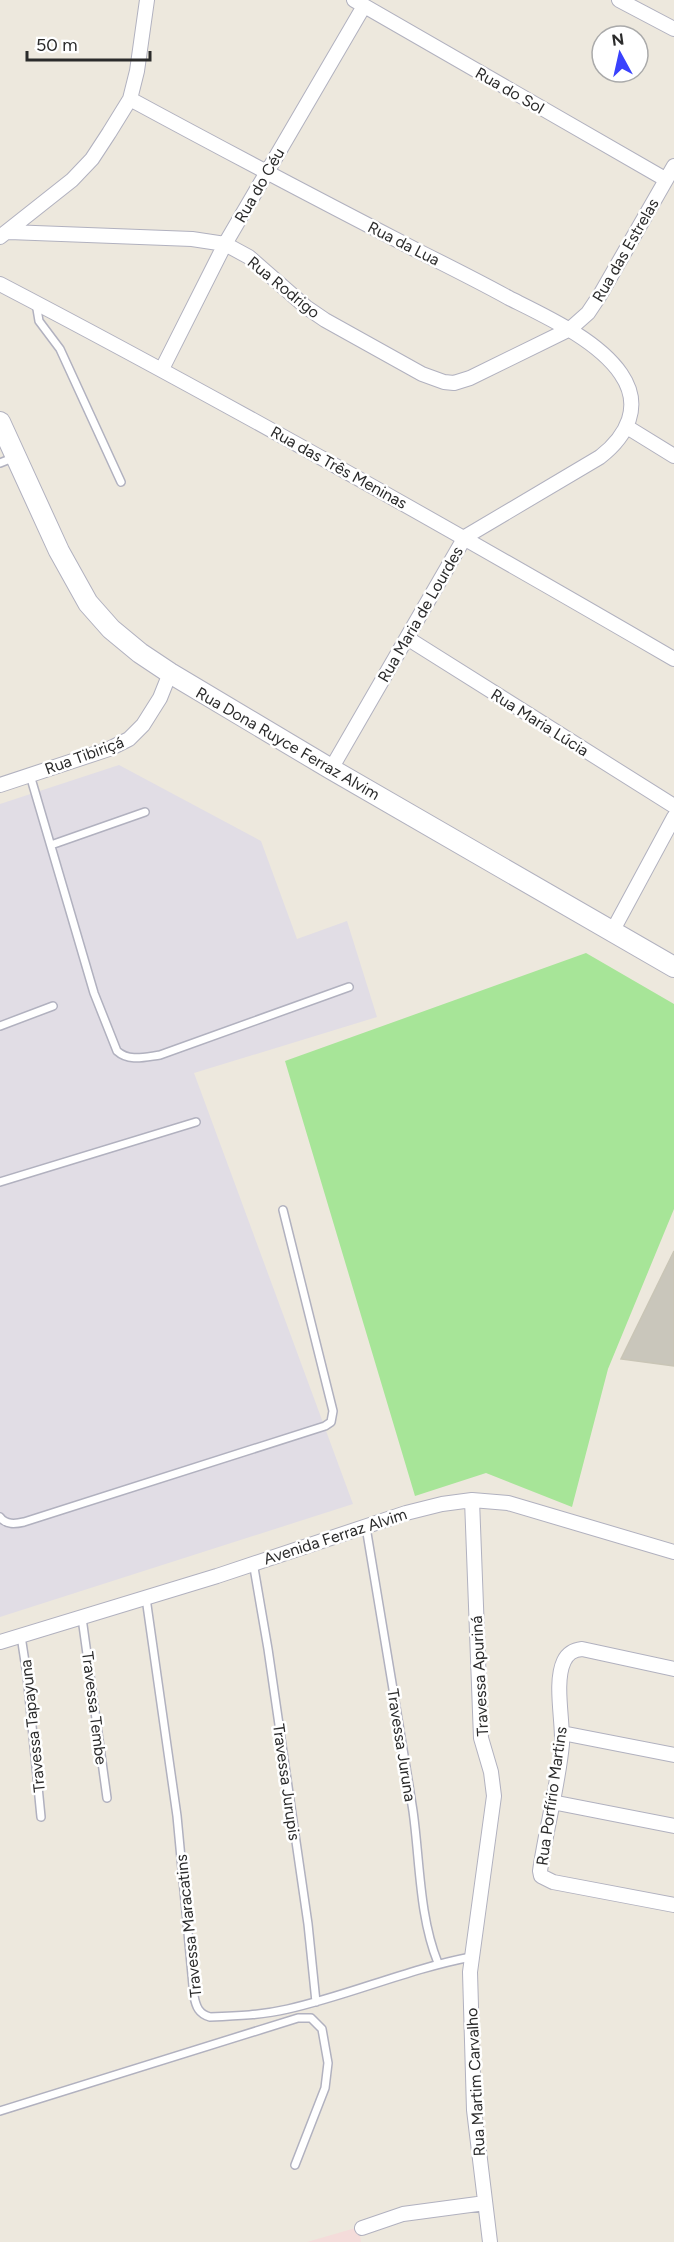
<svg xmlns="http://www.w3.org/2000/svg" width="674" height="2242" font-family="Figtree,sans-serif">
<style>
.industrial{fill:#e1dde5}
.medical{fill:#f4dcda}
.green{fill:#a7e598}
.building{fill:#c9c6bb;stroke:#c9c5b6;stroke-width:1.5}
.lines{fill:none;stroke-linecap:round;stroke-linejoin:round}
.lane-casing{stroke:#b1b1bf;stroke-width:10}
.street-casing{stroke:#b1b1bf;stroke-width:16}
.secondary-casing{stroke:#b1b1bf;stroke-width:22}
.lane{stroke:#fff;stroke-width:7}
.street{stroke:#fff;stroke-width:14}
.secondary{stroke:#fff;stroke-width:20}
.labels{text-anchor:middle;stroke-width:5;stroke-linejoin:round;paint-order:stroke}
.street-label{font-size:16px;fill:#2b2b2b;stroke:#fff}
</style>
<rect width="100%" height="100%" fill="#ede8dd"/>
<path class="industrial" d="M119,765l142,76 36,98 50,-18 30,96 -183,56 159,431 -353,113v-813z"/>
<path class="medical" d="M359,2227l2,15h-54z"/>
<path class="green" d="M586,953l88,51v205l-66,160 -36,138 -86,-34 -71,23 -130,-435z"/>
<path class="building" d="M674,1251v115l-53,-7z"/>
<g class="lines">
<g class="lane-casing">
<path id="lane" d="M36,303l3,18 21,28 61,133
M0,463l15,-6
M30,775l64,218 23,58c12,11 28,6 43,4l189,-68
M51,845l94,-33
M0,1026l53,-20
M0,1182l196,-60
M0,1517c6,8 15,7 24,5l301,-96 6,-4 2,-11 -50,-201
M366,1527c16,94 32,189 47,284 7,50 6,105 25,152
M253,1562l15,87 40,275 8,78
M146,1598l31,218 17,180c2,11 5,18 16,21 27,-1 52,-2 78,-8 62,-14 120,-40 183,-52
M82,1618l25,180
M21,1636l6,39 14,142
M0,2111l298,-93h13l11,11 6,34 -3,25 -30,77"/>
</g>
<g class="street-casing">
<path id="street" d="M354,0l311,179
M619,0l55,29
M130,99c96,52 193,103 290,153 30,15 60,30 89,46 36,18 89,42 112,76 22,32 6,62 -21,83l-135,80 -134,232
M9,232l183,7 33,5 24,13 57,50 19,13 97,54 22,8 10,1 16,-5 100,-49 18,-16 12,-18 74,-129
M0,237l72,-57 20,-21 17,-26 21,-34 7,-28 10,-71
M0,284c228,119 452,246 674,375
M162,369l63,-125 139,-238
M627,427l47,29
M407,638l267,168
M0,785l109,-36 20,-10 14,-14 17,-27 10,-25
M613,930l61,-113
M472,1500l9,238 10,34 3,24 -24,176 4,138 16,132
M0,1642l217,-66 189,-63 36,-9 30,-4 36,3 166,49
M674,1669l-92,-20c-9,1 -14,4 -18,12 -10,21 -1,59 -2,83 -4,42 -16,85 -22,127l1,5 12,6 121,23
M562,1733l112,22
M552,1802l122,24
M362,2228l41,-14 82,-11"/>
</g>
<g class="secondary-casing">
<path id="secondary" d="M0,422l59,129 29,52 23,26 29,24 30,20 161,96 343,198"/>
</g>
<use href="#lane" class="lane"/>
<use href="#street" class="street"/>
<use href="#secondary" class="secondary"/>
</g>
<g class="labels">
<g class="street-label">
<text transform="translate(510 90) rotate(30)" y="6">Rua do Sol</text>
<text transform="translate(259 185) rotate(-60)" y="6">Rua do Céu</text>
<text transform="translate(404 243) rotate(27)" y="6">Rua da Lua</text>
<text transform="translate(625 250) rotate(-60)" y="6">Rua das Estrelas</text>
<text transform="translate(284 287) rotate(39)" y="6">Rua Rodrigo</text>
<text transform="translate(339 467) rotate(29)" y="6">Rua das Três Meninas</text>
<text transform="translate(420 614) rotate(-60)" y="6">Rua Maria de Lourdes</text>
<text transform="translate(540 722) rotate(32)" y="6">Rua Maria Lúcia</text>
<text transform="translate(288 743) rotate(30)" y="6">Rua Dona Ruyce Ferraz Alvim</text>
<text transform="translate(84 755) rotate(-20)" y="6">Rua Tibiriçá</text>
<text transform="translate(335 1536) rotate(-18)" y="6">Avenida Ferraz Alvim</text>
<text transform="translate(479 1676) rotate(-93)" y="6">Travessa Apuriná</text>
<text transform="translate(95 1708) rotate(83)" y="6">Travessa Tembe</text>
<text transform="translate(32 1726) rotate(-96)" y="6">Travessa Tapayuna</text>
<text transform="translate(402 1745) rotate(81)" y="6">Travessa Juruna</text>
<text transform="translate(287 1782) rotate(82)" y="6">Travessa Jurupis</text>
<text transform="translate(551 1796) rotate(-82)" y="6">Rua Porfírio Martins</text>
<text transform="translate(188 1926) rotate(-96)" y="6">Travessa Maracatins</text>
<text transform="translate(475 2082) rotate(-93)" y="6">Rua Martim Carvalho</text>
</g>
</g>
<g transform="translate(620 54) rotate(352)"><circle r="28" fill="#ffffff" stroke="#aaaaaa" stroke-width="1.5"/>
<path d="M0-4.5L10 22L0 15L-10 22Z" fill="#3a42fd"/>
<text y="-9" font-size="16" font-weight="bold" text-anchor="middle" fill="#2b2b2b">N</text>
</g>
<path d="M27 51v9h123v-9" fill="none" stroke="#2b2b2b" stroke-width="3"/>
<text x="36" y="51" font-size="18" fill="#2b2b2b" stroke="#ffffff" stroke-width="4.5" paint-order="stroke">50 m</text>
</svg>
